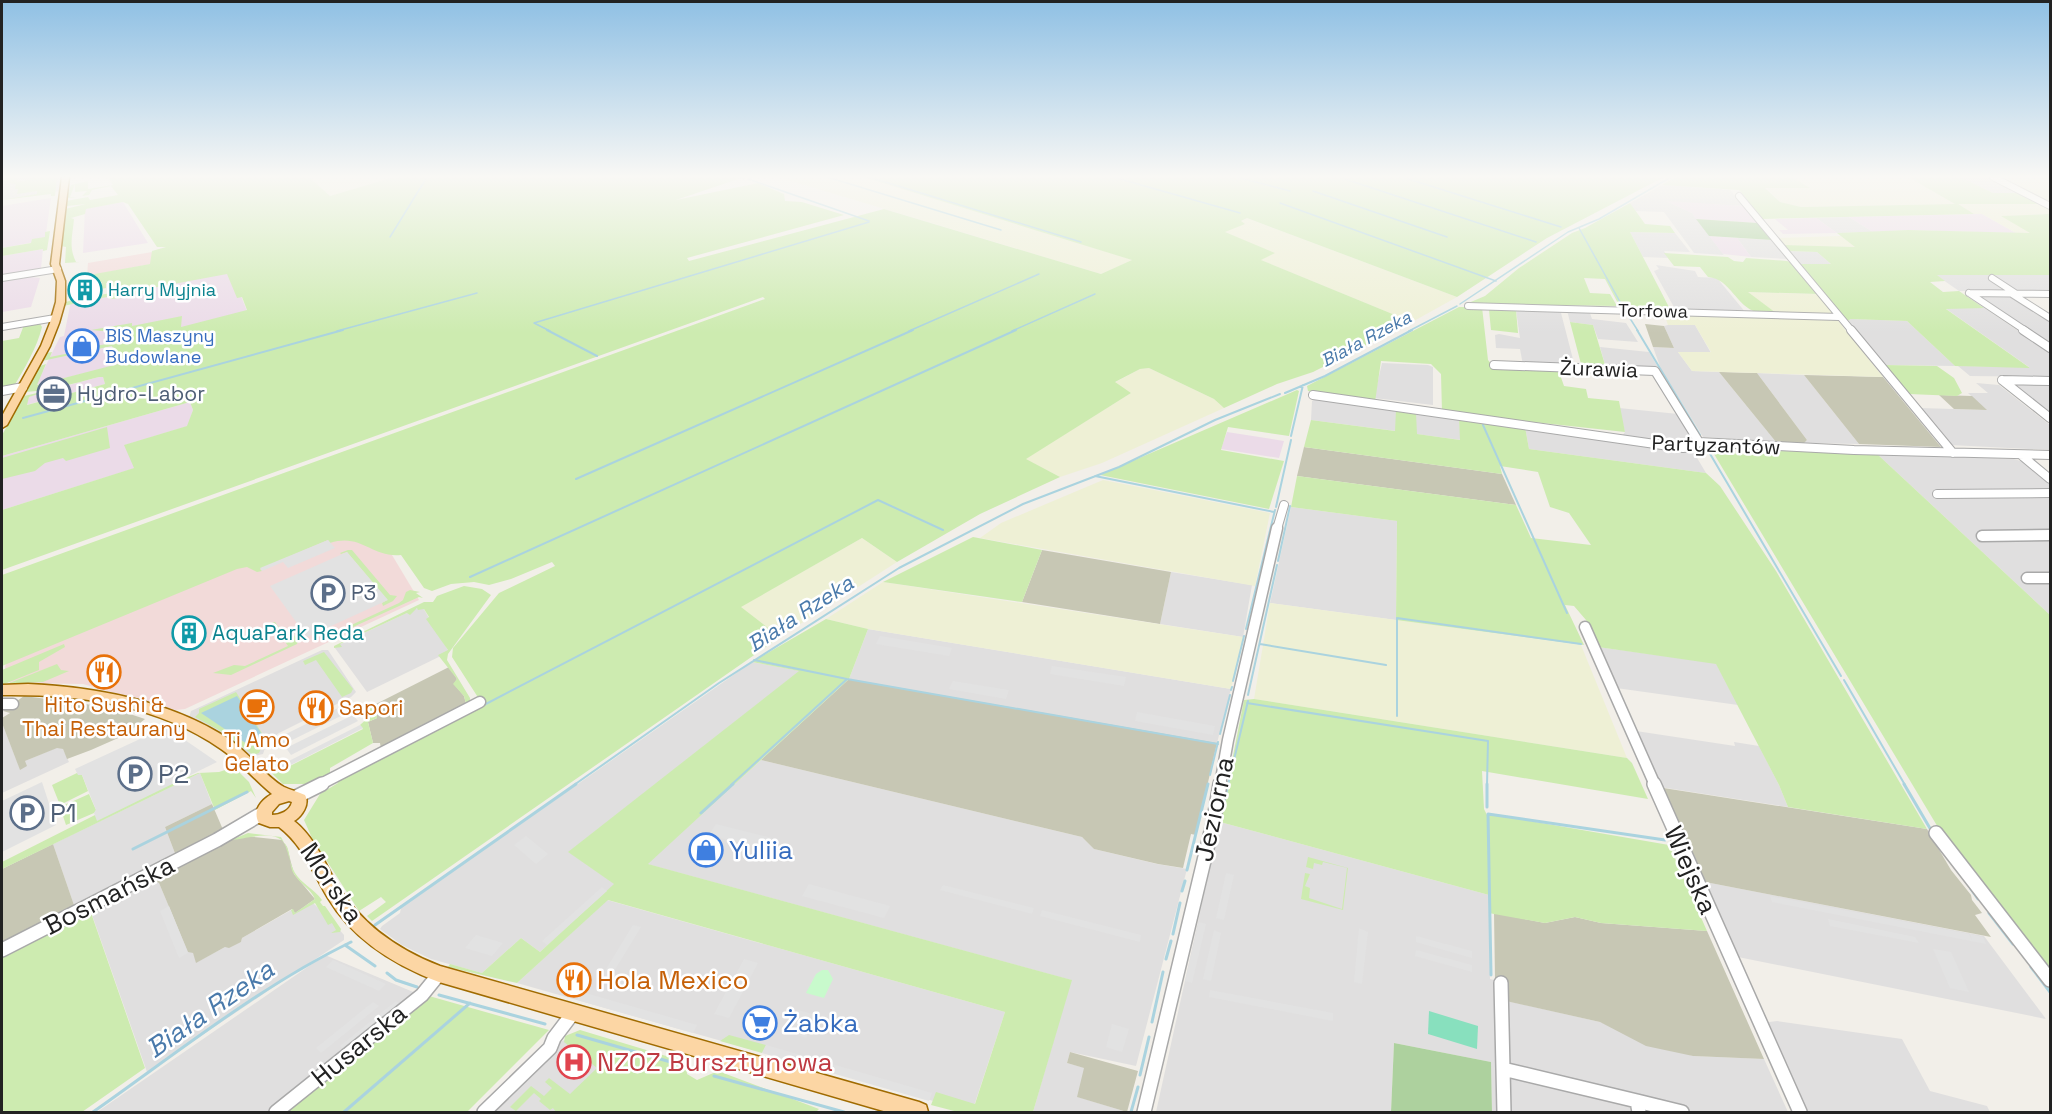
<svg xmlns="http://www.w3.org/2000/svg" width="2052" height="1114" font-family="'Space Grotesk',sans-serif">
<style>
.residential{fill:#e0dfdf}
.commercial{fill:#f2dad9}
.industrial{fill:#ebdbe8}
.construction{fill:#c7c7b4}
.farmland{fill:#eef0d5}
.grass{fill:#cdebb0}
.forest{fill:#add19e}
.park{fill:#c8facc}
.pitch{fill:#88e0be}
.parking{fill:#e2e2e2}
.water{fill:#aad3df}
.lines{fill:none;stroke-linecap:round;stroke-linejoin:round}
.stream-far2{stroke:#aad3df;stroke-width:1.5}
.stream-far1{stroke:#aad3df;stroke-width:2}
.stream{stroke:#aad3df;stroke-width:3}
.minor-far3-casing{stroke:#a9a9a9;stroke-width:8}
.minor-far2-casing{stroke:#a9a9a9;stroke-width:10}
.minor-far1-casing{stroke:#a9a9a9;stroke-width:13}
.minor-casing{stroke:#a9a9a9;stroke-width:16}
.major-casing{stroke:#a06b00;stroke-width:3}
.minor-far3{stroke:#fff;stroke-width:6}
.minor-far2{stroke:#fff;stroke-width:8}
.minor-far1{stroke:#fff;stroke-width:10}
.minor{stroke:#fff;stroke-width:13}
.major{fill:#fcd6a4;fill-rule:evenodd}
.labels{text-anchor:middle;stroke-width:5;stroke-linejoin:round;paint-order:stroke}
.far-culture-label{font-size:18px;fill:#0d838f;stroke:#fff;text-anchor:start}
.far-street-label{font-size:18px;fill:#222;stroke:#fff}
.far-shop-label{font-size:18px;fill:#366cbe;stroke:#fff;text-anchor:start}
.far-water-label{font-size:18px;font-style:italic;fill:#4a7aab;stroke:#fff}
.street-label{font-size:21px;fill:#222;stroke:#fff}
.service-label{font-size:21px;fill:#4e5e75;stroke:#fff;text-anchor:start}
.culture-label{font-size:21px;fill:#0d838f;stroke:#fff;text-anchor:start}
.food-label{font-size:21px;fill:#c56008;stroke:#fff}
.water-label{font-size:22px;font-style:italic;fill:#4a7aab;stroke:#fff}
.near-service-label{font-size:26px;fill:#4e5e75;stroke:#fff;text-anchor:start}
.near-street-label{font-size:26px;fill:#222;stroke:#fff}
.near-shop-label{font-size:26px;fill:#366cbe;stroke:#fff;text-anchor:start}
.near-food-label{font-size:26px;fill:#c56008;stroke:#fff;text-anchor:start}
.near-health-label{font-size:26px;fill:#be3a42;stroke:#fff;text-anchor:start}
.near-water-label{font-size:27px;font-style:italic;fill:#4a7aab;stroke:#fff}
</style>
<rect width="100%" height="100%" fill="#f2efe9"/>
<path class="residential" d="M2,177h61l-3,14 -58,9z
M1960,177h29l32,16h-28z
M1662,185l68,5 14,16 -76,-4 24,11 32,42 -30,-2 -30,-41 -29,-1 -5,-8z
M1849,217l24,15 -36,1 -21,-15z
M1630,232l45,1 15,19 -26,-1 4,7 -25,-1z
M1737,238l35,2 15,19 -36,-2z
M1789,251l28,1 15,13 -32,-1z
M1656,265l39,6 3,6 19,1 29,35 -71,-4 -21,-38 5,-2z
M1936,275h114v16h-91z
M1978,295h31l41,24v27l-73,-49z
M1945,308h39l66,44v25l-80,-1 -12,-10 71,1z
M1560,309l15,58 -52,-2 -3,-16 -24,-1 -1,-13 4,-1 21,4 -4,-28z
M1567,310h22l3,9 34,4 12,19 -40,-3 -5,-14 -23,-3z
M1851,319l56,2 48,45 -71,-1 -37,-44z
M1668,325h27l16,28 -33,-1 14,19 27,1 57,70 -73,-5 -42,-68 -8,-22 21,1 -10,-22z
M1600,347l49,5 10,17 -53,-1z
M1382,363l46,2 5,2v38l-59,-7z
M1757,373l47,2 55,69 -55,-1 3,-3z
M1976,383l23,2 51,40v25l-100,-5 -30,-37 66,2 -18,-17h20z
M2015,384h35v30l-36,-28z
M1316,399l80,11v21l-85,-11 1,-19z
M1619,408l59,6 17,30 -2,7 13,22 -177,-24 -4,-22 93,14 7,-9z
M1416,413l43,6 2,21 -45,-6z
M1876,453l138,6 13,4 23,19v133z
M1291,507l106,14 -1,99 -126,-17z
M1171,572l81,13 -9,52 -83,-13z
M422,606l27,46 -82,40 -32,-44 1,-2z
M868,629l363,60 -14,54 -368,-64z
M1598,647l118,16 22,42 -122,-17z
M322,650h6l28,42 -5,5 -72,36 -12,9 -4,12 -14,3 -27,-21 -33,-18 2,-7 11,-5z
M752,662l48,9 -231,181 46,32 -75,68 -19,-14 -39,35 -51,-14 -29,-14 -22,-16 2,-3 18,-13 1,-5z
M2,723l18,46 5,-8 33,-14 5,2 6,13 -67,31z
M1636,731l99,15 -1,-4 25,4 20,39 9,22 -128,-20z
M761,760l321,77 12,12 63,15 30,5 -51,197 -66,-14 -3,11 18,5 -7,29 49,15h-94l38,-132 -424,-116z
M200,773l12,31 -47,23 11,29 -101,52 -22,-64z
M1220,822l269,73 1,84 16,4 1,18 93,21 93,34 71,3 24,53h-296l-1,-50 -97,-19 -3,69h-235z
M154,881l5,2 29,68 5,2 4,9 28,-15 16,-5 1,-4 51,-29 20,-6 17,16 14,16v5l-197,132 -56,-160z
M1700,881l284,55 62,83 -313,-63z
M607,900l398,112 -33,100 -455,-129z
M325,955l93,39 -148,118h-173z
M1777,1021l125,18 28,52 57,15 3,6h-187l-41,-89z
M576,1036l44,13 -60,63h-71l73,-71z"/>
<path class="commercial" d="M152,252v3h2l-3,2v7l-64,12 1,-13z
M368,515l51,85 -234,109 -9,1 -93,-26 -73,-1 -5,-14 1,-7z"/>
<path class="industrial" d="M51,198l-6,42 -43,8v-42z
M1666,201l78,5 14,17 -62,-4 -4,-6z
M123,202l25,41 -65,10 2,-44z
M1982,214l34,19 -108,-3 -35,2 -24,-15z
M1816,218l21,15 -54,1 -4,-4h9l-13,-11z
M1709,236l28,2 14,19 -28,-3z
M43,249l-2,19 -39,7v-19z
M231,271l16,40 -148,38 14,-3 5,19 -82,20 24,-48 4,-1 7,-35z
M31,277l9,1 -9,29 -29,5v-30z
M99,377h4l2,7 -79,21 3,-8 7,-3z
M190,402l3,8 -5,16 -63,19 10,23 -133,42v-54z
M1227,432l57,9 -5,17 -58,-9z"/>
<path class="construction" d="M1645,324l19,2 10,22 -21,-1z
M1719,372l38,1 50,67 -3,3 -28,-1z
M1804,375l79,2 58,70 -82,-3z
M1939,395l33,1 15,14 -33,-1z
M1304,447l198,27 14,31 -219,-29z
M1042,550l129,22 -11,52 -138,-22z
M449,667l8,12 -3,5 10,12 2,8 -85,45 -1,-6h-7l-5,-21 9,-4v-10l-3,-3z
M849,679l368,64 -21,92 -5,-1 -8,34 -25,-4 -64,-15 -12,-12 -321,-77z
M24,696l62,8 35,7 24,8 -20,16 -34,15 -24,9 -4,-10 -6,-1 -32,13 2,5 -7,4 -18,-47v-5l8,-5 -7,-2z
M1657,787l270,42 24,41 20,25 1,5 10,13 -7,2 16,22 -291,-56z
M212,804l12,28 -48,24 -11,-29z
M246,836l36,4 5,7 7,27 21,25 -20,14 -3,-4 -50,29 -1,4 -12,6 -4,-1 -29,16 -3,-10 -5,-1 -29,-69 -5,-2 76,-41z
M53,844l22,64 -73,36v-75z
M1494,913l51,10 30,-6 26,6 106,8 57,128 -71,-3 -47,-10 -46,-24 -94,-21v-18l-11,-3z
M1070,1052l68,19 -11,41 -50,-15 7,-29 -17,-5z"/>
<path class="farmland" d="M309,177h85l-64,19z
M778,177h85l270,83 -32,14z
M1792,177h116l48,27h88l6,3v7l-47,2 28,17h-15l-34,-19h-8l-18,-10 -156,3 -20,-5 -15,-15 44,1z
M1999,177h51v25l-39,-19z
M1247,218l210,79 -45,25 -152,-62 14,-7 -50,-21 20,-8 -4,-2z
M1841,236l15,11 -72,-2 -6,-7z
M1746,292l71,2 17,20 -58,-1z
M1679,314l157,4 47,59 -191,-6 -14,-19h33l-16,-27h-27l-3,-9z
M1149,368l65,31 10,9 -122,55 -42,14 -35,-18 106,-66 -17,-10 26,-14z
M1103,480l167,33 -15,73 -275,-48 21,-15z
M862,538l35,24 -117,75 -40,-30z
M883,582l360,55 -12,52 -363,-60 -42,-10z
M1270,603l311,42 46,113 -373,-59z"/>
<path class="grass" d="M9,177h7l1,5 12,-2 -2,-3h30l-2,19h-4v-2l-49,6 35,-6v-3l-20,3 1,-5h-3l1,-5 -6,-1z
M108,177h201l21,19 64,-19h350l-68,23 82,-17 26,11 1,7 17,1 42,13 -157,43 2,3 195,-52 217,65 31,-14 -269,-83h801l-117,61 -90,59 -210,-79 -6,3 4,3 -20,8 50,21 -14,7 151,62 -99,50 -36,12 -53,24 -10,-9 -65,-31 -9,1 -25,13 16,11 -105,66 34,18 -80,37 -83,48 -35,-24 -121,69 39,30 -408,284 -5,-5 19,-14 -5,-5 -22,14 -47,-73 -8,-18 16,-26 18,-11 -1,-5 144,-76 -29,-45 1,-9 46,-55 56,-27 -3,-4 -41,17 -22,6 -15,-3 -23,2 -19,7 -8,-3 -23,-33c-30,3 -39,-22 -71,-12l-2,-3 -68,29 2,2 -5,1 -10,-5 -10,2 -235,97v-91l763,-276 -2,-2 -761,273v-60l132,-42 -10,-23 63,-19 6,-16 -3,-8 -188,54v-21l22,-39 26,-6 -21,7 -2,8 78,-21 -2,-7h-4c-23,6 -50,14 -74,15l12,-25 15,-5 -6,2 -9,21 81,-21 -6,-18 -70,15 4,-8 6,-1 -2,5 20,-4 -1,-3 38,-6 6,-12 -22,-2 41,-7v3l50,-10 -1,11 66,-17 -5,-13 -5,1 -10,-24 -75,14 -1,4 -26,5 -10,-2 6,3 -10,1 -4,-2 -44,9v-3l6,-2 52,-10h-11l1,-9 -5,1v5l-5,1 1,-7 -32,5v-8l9,-1 2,2 8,-5 61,-11 2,-13 14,-4h-9l-29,-43 -5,-2 -37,7 -1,5 -14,4 3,1c-1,15 -6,27 2,43h4l-15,1 1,-16 -5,-1 4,-37 21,-5 -19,2 -1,-5 22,-4 2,3 28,-5 -7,-9 -19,4 -3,5 -7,1 5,-5 -12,1v-8l-5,13h7l-11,1 5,-13 17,-4v8l25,-4z
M1676,177h116l18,11h-45l15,14 21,5 154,-3 -47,-27h52l33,16h28l23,11h-86l16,10 -212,5 -23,-29 -77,-5z
M1630,203l15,21 25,2 5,7 -45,-1 41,79 -44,-1 -7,-3 -15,-28 -21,-1 6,15 20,1 7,12 -151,-2 19,-8 34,-28 53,-35 13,-5z
M2050,214v61h-113l8,6 -15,1 13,10 16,-1 25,17 -38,1 84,59 -75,-2 -48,-45 -56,-2 -4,2 -47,-57h31l-14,-12 -28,-1 -5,-6 71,2 -18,-14 71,-3 122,3 -29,-17z
M50,231l-3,19 -4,1v-2l-41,7v-8l29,-5 1,-4 13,-2v-5z
M1664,253l64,4 6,4 9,1 3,-4 41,3 6,2 26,31 -71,-2 28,21c-6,0 -14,1 -19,-1 -21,-5 -26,-33 -49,-35l-8,-10 -26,-1z
M1459,307h23l6,53 6,7 64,2 6,17 22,3 2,9 31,3 6,31 -183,-20 -1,-38 -10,-10 -50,-3 -6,41 -67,-11 -1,-5z
M1489,310h27l2,23 -27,-3z
M39,322l3,5c-5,21 -18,42 -29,61l-11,2v-49l17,-3 5,-13z
M1570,322l23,3 13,43 -20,-1 -5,-3z
M1884,365l53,1 17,12 8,15 -5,3 -48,-2z
M1297,390l2,1 -10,45 -61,-9 -7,23 63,11 -15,48 -169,-34z
M1396,410l20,3 1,21 43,6 -1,-21 66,8 4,22 177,24 14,13 56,85 151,258 -139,-22 -9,-22 -63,-121 -118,-17 -12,-27 -12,-14 -9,-1 19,40 -188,-25 1,-99 -106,-14 6,-31 219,29 15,33 60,7 -22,-32 -19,-6 -12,-35 -38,-6 2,8 -198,-27 7,-27 84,11z
M107,427l3,21 -44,13 -3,-3 -18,5 -10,8 -33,8v-21z
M1711,449c20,5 48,9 62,2l103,2 174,162v358l-111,-144z
M973,537l69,13 -20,52 -139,-20z
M348,550h4l38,45 7,1 -4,5 -10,5 -1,-3 5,-3 -40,-48 -6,2 -1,-1z
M464,586l18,3 9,6 -43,59 -1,6 23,38v4l-4,2 -2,-8 -11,-12 4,-5 -19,-24 10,-5 -22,-31 3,-2 -5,-8 -6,1 -1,-2 -7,7 -3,-2 -67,31 2,3 -8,1v-2l90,-44h9l4,-6z
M410,590l10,2 -4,1 7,5 -4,-1 -77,35 1,3 -10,2 3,-5 63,-29 4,-3 3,-8z
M826,619l42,10 -19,50 -201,185 424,116 -39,132h-75l-27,-7 5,-13 39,12 30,-92 -397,-112 -91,83 -69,-16 2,-3 32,9 39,-35 19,14 74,-68 -46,-32 231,-181 -47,-9z
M275,622l5,7 12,3 6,9 -1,3 -66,31 -18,-2 21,-8 11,1 43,-20 -16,-23z
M64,644l1,3 -26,15v8l-37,15v-15z
M324,652l29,37 -2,4 -9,4 -26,-37 -11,5 -2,-4z
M57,664l4,6 8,1 -26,11 -36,2z
M236,692l29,46 -5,6h3l-4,9 -6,2 -27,-21 -31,-17 4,-4v-4z
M1254,699l373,59 5,5 16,36 -166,-28 2,38 4,8 1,-3 180,31 38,86 -106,-8 -26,-6 -30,6 -51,-9 -5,-1v-18l-269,-73 24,-122z
M376,704l1,14 -9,4 5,21 -43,25v9l-15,7h-32l-23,-22 11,-4 2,2 -7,4 13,2 3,4 81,-41 -3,-4 9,-8v-9z
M234,767l15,15 7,16 -5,-7 -36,19 -15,-37 -198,96v-7l93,-47 103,-42 21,-1z
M77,773l5,2 6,16 -28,14 -8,-20z
M89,794l7,16 -2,3 -28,12 -6,-18z
M248,833l33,4c8,13 8,26 14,36 6,10 19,16 27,27l-2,2 3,4h2l16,23 -1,3 -9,1 5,-3 -4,-7 -4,2 -13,-22 -22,12 -2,-5 2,-1 2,4 20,-14c-4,-10 -15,-15 -21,-25 -5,-7 -3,-18 -7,-27 -9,-20 -40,-8 -56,-7z
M1308,857l40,11 -5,42 -42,-11 4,-26 5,1 -5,12 5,2 -1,10 33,11 5,-41 -24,-6 -1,3 -8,-2 -1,6 -7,-2z
M90,910l55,158 -63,44h-80v-157z
M429,996l120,34 -82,82h-182z
M580,1030l106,32 1,12 10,6 21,-9 101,38 -3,3h-260l-3,-4 -3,2 -11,-9 2,-2 -7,-6 -18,18 -6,-4 21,-21 13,10 8,-8 -7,-6 4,-4 21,16 27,-26 -33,-26 1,-6z
M729,1035l37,10 -4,8 -42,-12z"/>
<path class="forest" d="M1696,219l62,4 14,17 -63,-4z
M1394,1043l97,19 1,50h-101z"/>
<path class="park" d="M822,970h6l5,9 -9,19 -18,-5 10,-19z"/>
<path class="pitch" d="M1429,1011l49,15 -1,23 -49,-15z"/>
<path class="parking" d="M328,540l7,8 -47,20 -5,-6 -21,9 -2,-3z
M347,552l41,48 -81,37 -37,-51z
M880,636l72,12 -3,8 -73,-12z
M1052,666l74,11 -2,9 -74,-12z
M953,681l56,9 -3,9 -57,-10z
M344,705l5,7 -65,32 -4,-7z
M1137,712l78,14 -2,9 -78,-14z
M353,715l5,6 -67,34 -5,-7z
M360,725l3,3 -82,42 -2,-4 -7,4 -6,-6 7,-4 6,6z
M166,727l51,35 -120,59 -3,-8 2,-3 -14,-35h-4l-3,-6z
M42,782l14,43 -54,27v-51z
M716,824l56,14 -7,11 -56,-14z
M526,836l22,18 -12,10 -22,-19z
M1226,873l8,2 -10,45 -8,-2z
M809,884l81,22 -6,12 -82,-22z
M943,885l91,23 -2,6 -92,-24z
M602,887l5,4 -60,54 -5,-4z
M1770,896l199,38 3,6 -2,-6 13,3 3,7 -214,-42z
M169,906l19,47 -9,5 -19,-47z
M1042,910l99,25 -1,7 -100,-26z
M1828,919l87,18 4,6 -89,-17z
M1199,922l7,2 -14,59 -7,-2z
M633,925l8,2 -33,54 -8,-2z
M1359,928l9,4 -6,52 -8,-2z
M1214,930l7,3 -10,48 -8,-2z
M476,935l27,8 -11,13 -27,-8z
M1416,936l56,15v7l-56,-16z
M1933,949l18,3 18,40 -19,-4z
M1416,950l56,15v7l-57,-16z
M744,959l14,4 -29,55 -15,-4z
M333,960l53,24 -7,7 -53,-24z
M1210,990l123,23v8l-124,-24z
M582,992l115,33 -4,8 -116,-33z
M396,1001l5,4 -56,46 -5,-5z
M373,1002l6,4 -58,47 -5,-5z
M798,1010l18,5 -10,23 -18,-6z
M1112,1024l17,5 -7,23 -16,-5z
M766,1045l166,48 -3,8 -167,-48z"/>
<path class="water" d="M237,696l26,40 -16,8 -46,-31z"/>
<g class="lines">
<path class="stream-far2" d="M740,177l4,2
M752,177l-4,2 121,42
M827,177l174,53
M869,177l212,65
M1113,177l127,36
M1237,177l53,14
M1402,177l159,50
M1345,179l191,63
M1313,191l134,46
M1280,203l216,78
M1579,228l45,81
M390,237l37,-60
M1460,304l108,-72 31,-13 72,-42
M1626,312l12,19
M337,331l140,-38
M550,331l-16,-8 335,-101
M909,331l130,-57
M1012,331l83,-37
M1409,331l48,-25"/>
<path class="stream-far1" d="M547,330l50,26
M1637,330l63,105
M1285,393l40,-17 87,-46
M23,418l320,-88
M1483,425l84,188
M1291,436l12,-51
M1706,447l135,229
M1095,476l179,36
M576,479l337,-149
M1276,507l15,-67
M1278,561l12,-55
M470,577l546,-247
M1246,629l29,-119
M1260,644l126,21
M754,660l93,19 371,65
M1844,680l61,105
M1233,681l11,-45
M1231,690l1,-3
M1248,695l29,-130
M1247,703l241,38 -1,44
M482,706l396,-206 65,30
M1397,716v-98l184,26
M1220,734l10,-39
M1210,775l8,-33
M343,778l59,-30
M574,785l145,-102 180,-115 124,-64 96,-37 96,-47 65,-26
M731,785l116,-106
M1228,785l20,-84"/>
<path class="stream" d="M1904,784l27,46
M1223,806l5,-22
M1487,807v-23
M701,813l32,-29
M133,849l114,-57
M1187,870l21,-86
M1971,889l7,10
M1182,891l3,-10
M1989,913l24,31
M375,925l201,-141
M1173,934l7,-31
M345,945l30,21
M1166,959l5,-18
M2031,967l19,25
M387,973l9,7 21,7
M1491,975l-3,-161 177,26
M439,995l106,29
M1152,1022l11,-50
M577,1035l104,30
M1140,1075l9,-38
M714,1076l130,36
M93,1112c84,-59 166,-125 258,-170
M344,1112l126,-109
M1131,1112l7,-25"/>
<g class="minor-far3-casing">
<path id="minor-far3" d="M1993,177l57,29
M1739,196l113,135
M2,278l56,-9
M1992,278l23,15
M1969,293l57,38
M1969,293l81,1
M2012,294l38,24
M1468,306l371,11
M2,327l53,-9"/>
</g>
<g class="minor-far2-casing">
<path id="minor-far2" d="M1851,330l102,123
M2023,330l27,18
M1494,365l161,6 44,71
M2002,380l48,38
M2002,380l48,1
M2,391l21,-4
M1313,395l370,53 9,-1 7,-5 155,8 196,5
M2021,455l29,24
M1937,494l113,-1
M1277,529l7,-24"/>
</g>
<g class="minor-far1-casing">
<path id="minor-far1" d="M1982,536l68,-1
M2027,578h23
M1585,627l70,158
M2,704h11
M319,785l161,-83
M1220,785l8,-45 49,-212"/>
</g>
<g class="minor-casing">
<path id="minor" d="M1654,784l146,328
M298,796l24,-12
M1936,833l114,147
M2,950l215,-110 46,-27
M1501,983l3,129
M1503,1069l134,32 2,11
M1637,1101l45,11
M276,1112l146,-117 17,-21
M484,1112l66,-64 4,-10 19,-25
M1144,1112l70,-293 6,-35"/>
</g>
<g class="major-casing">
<path id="major" d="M62,177h7l-10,87 6,17v21l-6,21 -9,23 -43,79 -5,3v-12l39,-70 9,-23 6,-21 1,-21 -6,-17z
M28,684c69,3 142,17 201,55 19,13 38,39 55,48 6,3 15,5 21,8 5,9 -3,21 -11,26 20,16 30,40 42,62 24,40 60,66 104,83l479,136 7,3 2,7h-41l-448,-130c-45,-17 -86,-42 -111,-84 -15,-25 -25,-53 -49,-71h-9l-11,-4c-7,-12 2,-23 13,-29 -17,-14 -32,-32 -51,-45 -64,-45 -144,-55 -219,-54v-10zM289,801l3,1c-2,9 -12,13 -20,13v-3l7,-8z"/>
</g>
<use href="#minor-far3" class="minor-far3"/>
<use href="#minor-far2" class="minor-far2"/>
<use href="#minor-far1" class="minor-far1"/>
<use href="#minor" class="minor"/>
<use href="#major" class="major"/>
</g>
<linearGradient id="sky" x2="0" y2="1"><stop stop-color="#8fc0e4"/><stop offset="0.53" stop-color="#f9f8f5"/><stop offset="1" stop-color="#f9f8f5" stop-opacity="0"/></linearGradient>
<rect width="2052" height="333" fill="url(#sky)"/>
<defs>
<g id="building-ring" transform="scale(1.725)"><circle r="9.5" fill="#fff" stroke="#0f9aa8" stroke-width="1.5"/><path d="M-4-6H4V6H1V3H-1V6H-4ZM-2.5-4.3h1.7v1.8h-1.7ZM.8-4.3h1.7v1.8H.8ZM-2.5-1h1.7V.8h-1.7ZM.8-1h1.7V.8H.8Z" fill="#0f9aa8"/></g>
<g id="shop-ring" transform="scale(1.725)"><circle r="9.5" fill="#fff" stroke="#3f7fe0" stroke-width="1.5"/><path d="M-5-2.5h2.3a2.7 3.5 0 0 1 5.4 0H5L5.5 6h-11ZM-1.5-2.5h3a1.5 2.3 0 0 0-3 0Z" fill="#3f7fe0"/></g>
<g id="office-ring" transform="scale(1.725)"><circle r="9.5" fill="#fff" stroke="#5c6f8a" stroke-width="1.5"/><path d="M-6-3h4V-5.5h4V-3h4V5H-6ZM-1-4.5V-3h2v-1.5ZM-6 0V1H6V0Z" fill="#5c6f8a"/></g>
<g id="parking-ring" transform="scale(1.725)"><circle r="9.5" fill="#fff" stroke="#5c6f8a" stroke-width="1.5"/><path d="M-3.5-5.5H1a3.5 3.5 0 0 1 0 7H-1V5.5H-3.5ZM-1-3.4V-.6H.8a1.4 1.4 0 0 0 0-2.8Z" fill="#5c6f8a"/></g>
<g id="restaurant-ring" transform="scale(1.725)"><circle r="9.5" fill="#fff" stroke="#e8710a" stroke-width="1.5"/><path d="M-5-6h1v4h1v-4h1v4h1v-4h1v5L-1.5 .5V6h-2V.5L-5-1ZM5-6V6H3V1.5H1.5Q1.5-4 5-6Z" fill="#e8710a"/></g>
<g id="cafe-ring" transform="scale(1.725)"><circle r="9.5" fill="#fff" stroke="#e8710a" stroke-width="1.5"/><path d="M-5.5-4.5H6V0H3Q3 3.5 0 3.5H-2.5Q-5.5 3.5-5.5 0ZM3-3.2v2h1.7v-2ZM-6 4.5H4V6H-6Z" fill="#e8710a"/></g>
<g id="supermarket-ring" transform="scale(1.725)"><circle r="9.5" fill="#fff" stroke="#3f7fe0" stroke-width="1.5"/><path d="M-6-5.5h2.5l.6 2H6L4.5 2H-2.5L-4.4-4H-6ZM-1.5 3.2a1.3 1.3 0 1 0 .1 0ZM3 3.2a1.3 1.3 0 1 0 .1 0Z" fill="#3f7fe0"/></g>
<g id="hospital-ring" transform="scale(1.725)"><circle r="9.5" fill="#fff" stroke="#e0444e" stroke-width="1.5"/><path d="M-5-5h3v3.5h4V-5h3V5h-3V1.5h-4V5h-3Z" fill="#e0444e"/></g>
</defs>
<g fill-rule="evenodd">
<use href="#building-ring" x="85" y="290"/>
<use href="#shop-ring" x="82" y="346"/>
<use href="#office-ring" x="54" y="394"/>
<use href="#parking-ring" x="328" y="593"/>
<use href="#building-ring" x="189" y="633"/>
<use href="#restaurant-ring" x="104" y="672"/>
<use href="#cafe-ring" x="257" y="707"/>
<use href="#restaurant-ring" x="316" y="708"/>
<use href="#parking-ring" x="135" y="774"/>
<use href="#parking-ring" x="27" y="813"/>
<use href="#shop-ring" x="706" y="850"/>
<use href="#restaurant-ring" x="574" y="980"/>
<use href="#supermarket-ring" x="760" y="1023"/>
<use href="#hospital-ring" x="574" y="1062"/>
</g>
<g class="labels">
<g class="far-culture-label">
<text x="108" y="296">Harry Myjnia</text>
</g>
<g class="far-street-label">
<text transform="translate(1653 311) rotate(1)" y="6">Torfowa</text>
</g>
<g class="far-shop-label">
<text x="105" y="342">BIS Maszyny<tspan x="105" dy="21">Budowlane</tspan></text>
</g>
<g class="far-water-label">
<text transform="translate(1366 339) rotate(-28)" y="6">Biała Rzeka</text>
</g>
<g class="street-label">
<text transform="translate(1599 369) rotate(2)" y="7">Żurawia</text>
<text transform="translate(1716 445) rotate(2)" y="7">Partyzantów</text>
</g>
<g class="service-label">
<text x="77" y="401">Hydro-Labor</text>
<text x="351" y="600">P3</text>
</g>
<g class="culture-label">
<text x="212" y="640">AquaPark Reda</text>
</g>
<g class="food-label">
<text x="104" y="712">Hito Sushi &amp;<tspan x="104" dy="24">Thai Restaurany</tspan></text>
<text x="339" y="715" text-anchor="start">Sapori</text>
<text x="257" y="747">Ti Amo<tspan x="257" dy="24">Gelato</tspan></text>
</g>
<g class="water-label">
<text transform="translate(800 613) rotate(-33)" y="8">Biała Rzeka</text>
</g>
<g class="near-service-label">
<text x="158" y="783">P2</text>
<text x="50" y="822">P1</text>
</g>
<g class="near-street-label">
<text transform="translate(1214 809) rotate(-78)" y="9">Jeziorna</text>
<text transform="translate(1691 870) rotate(66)" y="9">Wiejska</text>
<text transform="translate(332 883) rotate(56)" y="9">Morska</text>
<text transform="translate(109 895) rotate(-27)" y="9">Bosmańska</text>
<text transform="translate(359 1045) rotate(-39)" y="9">Husarska</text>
</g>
<g class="near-shop-label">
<text x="729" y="859">Yuliia</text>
<text x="783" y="1032">Żabka</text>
</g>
<g class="near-food-label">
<text x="597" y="989">Hola Mexico</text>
</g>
<g class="near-health-label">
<text x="597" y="1071">NZOZ Bursztynowa</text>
</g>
<g class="near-water-label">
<text transform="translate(210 1009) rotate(-35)" y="9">Biała Rzeka</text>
</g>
</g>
<rect width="2052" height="1114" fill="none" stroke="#222222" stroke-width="6"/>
</svg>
